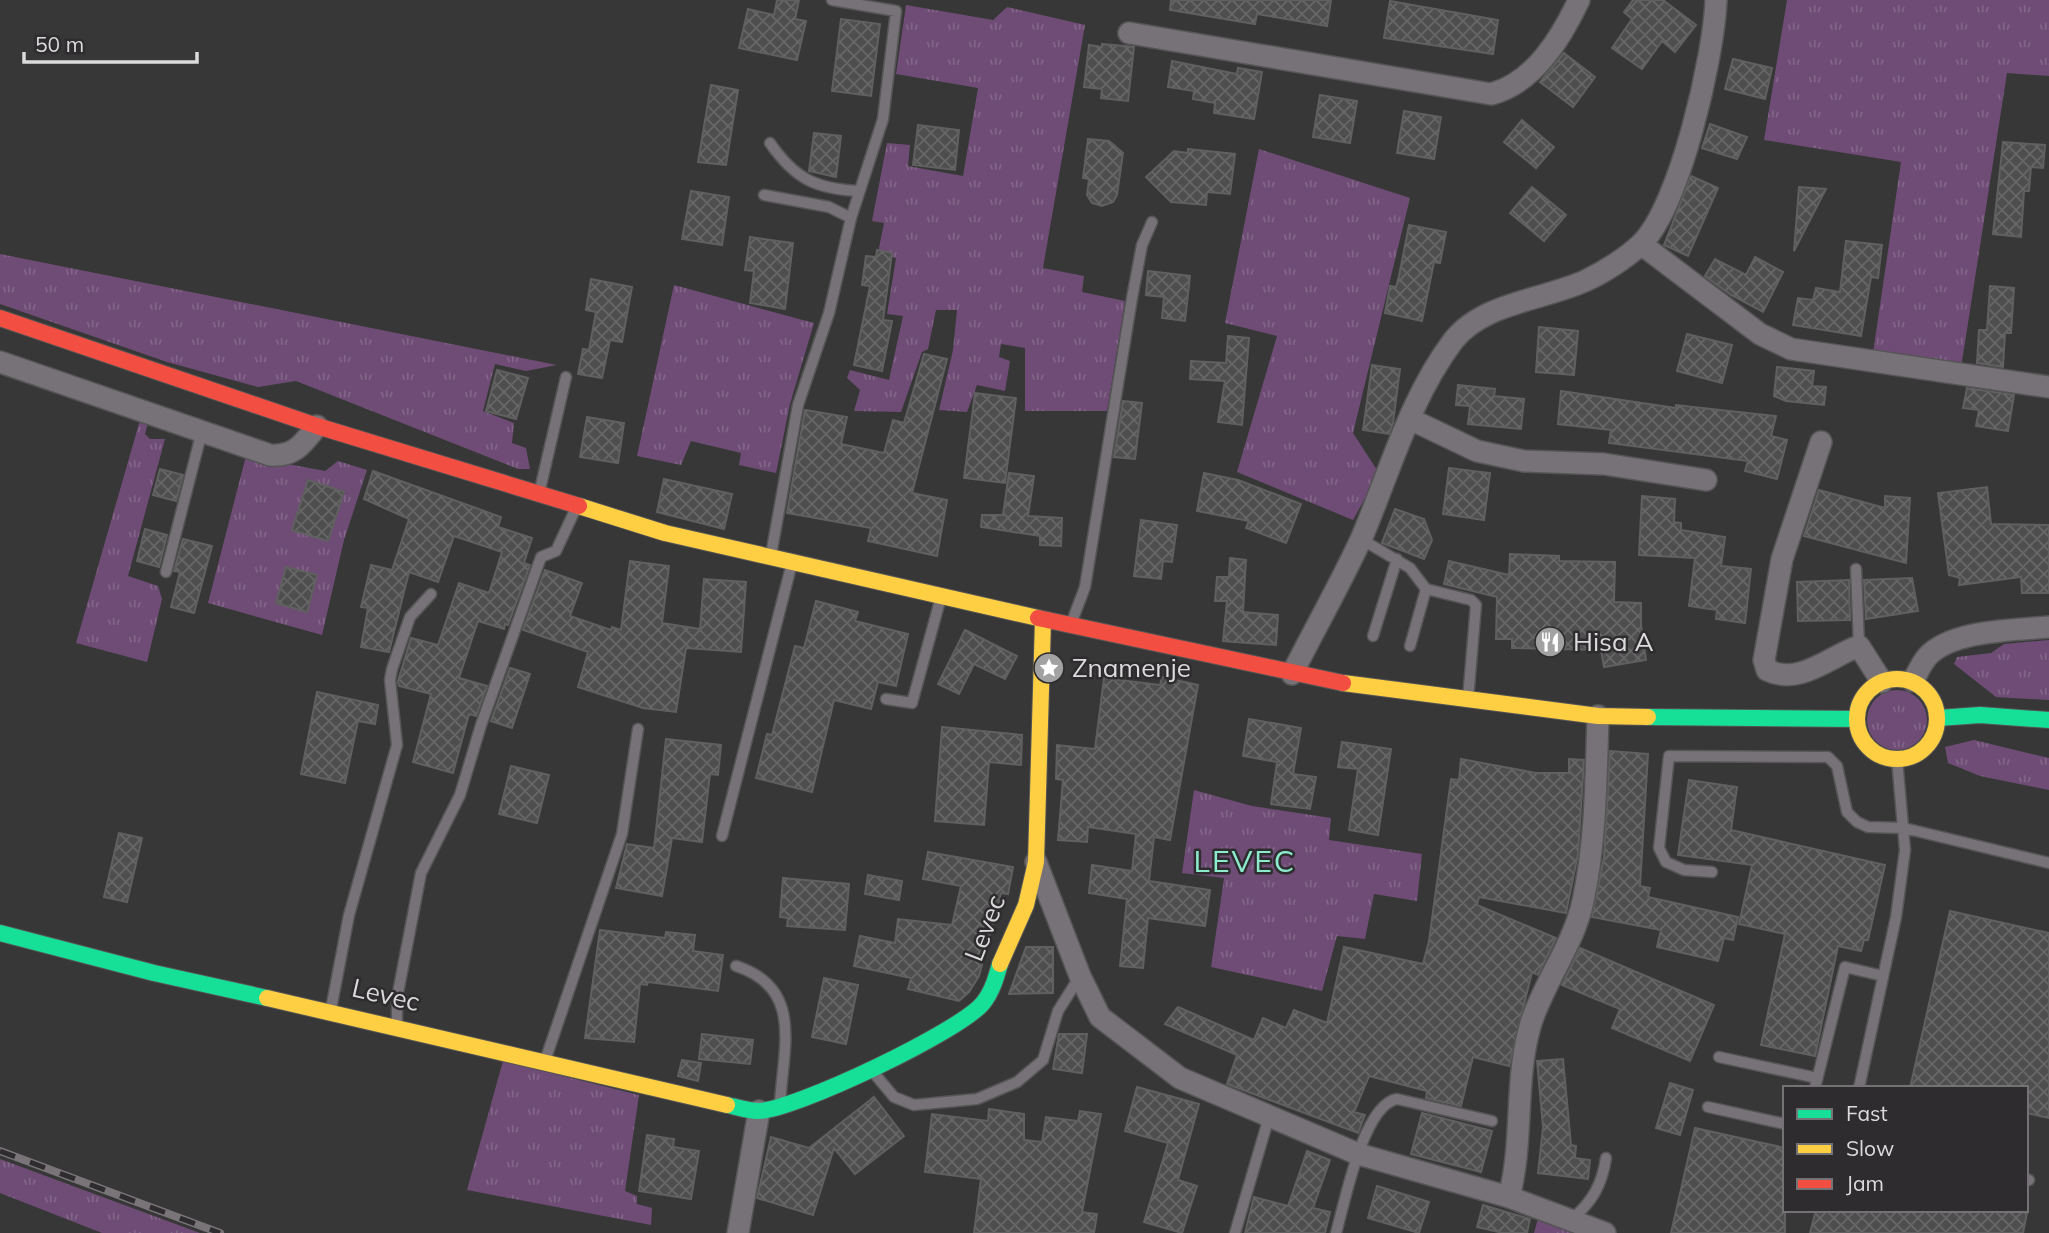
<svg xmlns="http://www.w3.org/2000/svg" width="2049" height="1233" font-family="Mulish,sans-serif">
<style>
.grass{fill:url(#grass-tufts)}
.building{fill:url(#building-cross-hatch);stroke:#606060;stroke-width:2}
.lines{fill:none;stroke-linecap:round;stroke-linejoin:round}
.lane-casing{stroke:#555;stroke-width:13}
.street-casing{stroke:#555;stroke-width:24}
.fast-casing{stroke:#555;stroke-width:18}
.slow-casing{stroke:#555;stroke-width:18}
.jam-casing{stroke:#555;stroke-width:18}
.lane{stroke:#777178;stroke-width:10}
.street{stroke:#777178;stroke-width:21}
.fast{stroke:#16e098;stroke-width:16}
.slow{stroke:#ffcf43;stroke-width:16}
.jam{stroke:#f24e42;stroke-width:16}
.rail-casing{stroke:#787478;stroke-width:8}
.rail{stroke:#2e2c2e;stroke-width:5;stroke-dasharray:16;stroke-linecap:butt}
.labels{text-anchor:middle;stroke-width:5;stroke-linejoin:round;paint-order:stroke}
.poi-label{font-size:26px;fill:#dcdbdc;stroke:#2e2c2e;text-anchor:start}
.street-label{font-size:26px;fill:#dcdbdc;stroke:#2e2c2e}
.quarter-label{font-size:30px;letter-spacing:2px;fill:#8debcd;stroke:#2e2c2e}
</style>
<defs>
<pattern id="grass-tufts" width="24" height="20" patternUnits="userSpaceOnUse" patternTransform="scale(1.75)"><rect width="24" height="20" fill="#6e4c75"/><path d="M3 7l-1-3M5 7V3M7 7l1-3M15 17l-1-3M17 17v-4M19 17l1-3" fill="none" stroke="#826588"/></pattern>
<pattern id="building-cross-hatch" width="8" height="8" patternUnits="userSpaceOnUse" patternTransform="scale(1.75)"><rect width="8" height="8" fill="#4f4e4f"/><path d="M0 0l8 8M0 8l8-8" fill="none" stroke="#686768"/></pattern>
</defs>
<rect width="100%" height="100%" fill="#373737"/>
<path class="grass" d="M1787,0h262v76l-42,-3 -46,295 -88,-15 28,-191 -137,-22z
M906,5l87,15 14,-13 78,18 -42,243 41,8 -2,16 43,9 -18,110h-82v-63l-24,-4 -2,13 11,4 -5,30 -28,-6 -10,27 -28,-2 14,-60 4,-40h-21l-8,39 -6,3 -21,60 -47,-1 6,-21 -13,-12 3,-8 39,10 14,-64 -16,-2 9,-56 -18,-5 6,-30 -12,-2 15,-78 23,2 -2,21 55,10 15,-88 -82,-14z
M1259,149l151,49 -57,235 26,40 -26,47 -116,-48 40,-136 -52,-13z
M0,254l557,111 -31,6 -31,-7 -12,47 31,12 -2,20 14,5 4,21h-12l-222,-88 -38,6 -91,-25 -167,-58z
M674,285l140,38 -24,81 -14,69 -37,-8 2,-12 -50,-12 -10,24 -44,-9z
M140,420l8,2 -3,12 5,5h15l-37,137 30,10 4,13 -15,63 -71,-19z
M246,456l79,15 13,-10 29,9 -23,70 -22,95 -114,-32z
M2049,640v60l-53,-3 -42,-33 3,-7 34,-4 13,-9z
M1867 720a30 30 0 1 1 60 0a30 30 0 1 1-60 0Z
M1974,740l75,18v32l-69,-14 -32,-13 -3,-16z
M1194,790l58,16 79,12 -2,22 93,14 -5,47 -43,-7 -9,45 -28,-3 -15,55 -111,-24 13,-89 -42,-5z
M503,1061l136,34 -14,96 12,5v8l15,4 -1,17 -184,-35z
M0,1159l200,74h-98l-102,-40z
M1539,1215l41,18h-46z"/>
<path class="building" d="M777,0h22l-4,19 11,2 -9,39 -58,-12 9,-39 26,6z
M1171,0h160l-4,26 -70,-12 -2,10 -85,-14z
M1633,0h30l33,25 -21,27 -13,-11 -20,28 -30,-21 20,-29 -8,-7z
M1390,1l108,19 -5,34 -109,-16z
M841,19l39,5 -9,72 -39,-5z
M1102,44l32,3 -6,54 -27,-3 1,-9 -18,-2 5,-42 13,2z
M1564,53l31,24 -22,30 -33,-25z
M1733,59l39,9 -7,31 -40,-10z
M1172,61l65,13 1,-6 24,4 -8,47 -40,-6 1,-10 -22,-4 1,-8 -26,-4z
M711,85l27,5 -12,75 -28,-3z
M1320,95l37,6 -7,42 -37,-6z
M1404,111l37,6 -7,42 -37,-6z
M1522,120l32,27 -18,21 -32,-26z
M1710,124l37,13 -10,22 -35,-11z
M918,125l41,5 -4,40 -42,-5z
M814,133l27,3 -5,41 -27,-6z
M1088,139l21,2 14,12 -6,42 -4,7 -11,4 -10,-3 -5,-8 2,-16 -6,-1z
M2003,142l42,3 -2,23 -12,-1 -2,24h-5l-3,46 -28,-3z
M1188,149l47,5 -5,40 -23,-2 -1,13 -35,-3 -25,-25 28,-26 14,2z
M1691,176l27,12 -30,68 -24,-11z
M1532,187l34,28 -22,26 -34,-28z
M1799,187l27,2 -32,62z
M691,191l38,6 -7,48 -40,-6z
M1409,225l37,7 -6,31 -6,-1 -12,59 -37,-8 5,-27 6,1 3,-11z
M750,237l43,6 -8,66 -35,-6 4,-32 -9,-1z
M1846,241l36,4 -4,33 -7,-1 -10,59 -68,-11 5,-27 15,2 3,-12 24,4z
M877,250l15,3 -9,67 9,1 -10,50 -28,-6 16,-79 -8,-1 4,-29 10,1z
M1755,257l28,15 -20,40 -32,-17 -26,-19 10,-17 31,16z
M1148,271l42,5 -5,45 -23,-3 2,-21 -18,-2z
M591,279l41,8 -10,55 -12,-2 -8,38 -24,-4 5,-25 6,1 7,-38 -10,-2z
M1990,286l24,2 -3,45h-6l-2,34 -26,-4 2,-33h8z
M1539,327l39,4 -4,44 -38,-3z
M1687,334l45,11 -10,38 -45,-12z
M1228,336l21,2 -7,87 -24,-3 7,-41 -35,-2 1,-18 35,2z
M924,354l23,5 -35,134 35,7 -10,56 -69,-15 3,-13 -84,-15 18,-103 42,7 -6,27 43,9 9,-33 11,3z
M1372,365l28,4 -7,54 -4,11 -26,-4z
M1777,367l37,4 -2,15 14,1 -2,18 -38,-4 -12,-5z
M497,370l31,8 -12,41 -30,-8z
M1458,385l37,4 -1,7 30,3 -3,30 -53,-5 2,-18 -14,-1z
M1967,388l47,7 -6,36 -32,-5 3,-16 -16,-2z
M1561,391l115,17v-3l100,11 -5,20 16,4 -10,39 -32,-8 3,-10 -139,-18 2,-13 -53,-6z
M975,393l41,5 -11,85 -41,-5z
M1123,401l19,2 -7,56 -21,-2z
M587,417l37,6 -6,40 -38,-6z
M1449,468l41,5 -6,47 -41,-6z
M160,469l23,6 -7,26 -23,-6z
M373,471l128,46 -3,10 34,11 -8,25 6,2 -22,60 -3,-1 -1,5 -26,-8 -19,57 28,8 -11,30 -7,-2 -16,59 -40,-11 18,-68 -32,-8 -1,-5 13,-43 27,7 21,-62 30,10 13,-41 -48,-16 -16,46 -29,-10 -20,80 -28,-5 7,-39 -7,-1 10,-42 21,5 17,-51 -45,-20z
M1009,473l25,3 -6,40 34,2 -1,28 -21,-1v-9l-59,-9 1,-12h21z
M1204,473l34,7 63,24 -15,39 -40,-15 3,-7 -52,-10z
M664,479l68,15 -8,35 -67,-17z
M308,480l36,12 -16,49 -36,-11z
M1987,487l4,37 58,1v68h-27l-1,-16 -62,8 1,-7 -11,-3 -11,-82z
M1819,490l66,18v-12l25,2 -4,65 -102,-27z
M1642,496l33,3 -1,23 7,1v7l44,7 -4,29 30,3 -6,54 -29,-4 1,-9 -28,-4 6,-48 -56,-3z
M1395,509l29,10 8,21 -8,19 -42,-16z
M1141,520l36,5 -5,37 -9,-1 -2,18 -27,-3z
M145,529l22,6 -8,32 -22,-6z
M183,539l29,7 -18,67 -23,-6 9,-35 -6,-1z
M1510,554l49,2v5l56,1 -1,40 27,1v22l5,35 -42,7 -3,-17 -89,-2v-9h-16l1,-42 -53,-13 5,-23 60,14z
M1230,558l16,2 -3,52 35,3 -2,30 -53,-4 4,-40h-12l2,-24h12z
M630,561l39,5 -7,57 38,6 4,-50 42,3 -5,70 -55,-4 -10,64 -33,-4 -65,-21 10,-35 -65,-22 22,-60 37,13 -12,33 41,14 1,-3 9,3z
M286,567l31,8 -10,37 -31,-9z
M1912,578l6,33 -52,8 -2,-39z
M1849,580l1,40 -52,1 -1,-39z
M816,601l42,11 -3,9 53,13 -12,52 -18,-4 -7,27 -37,-9 -22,92 -56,-14 11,-44 5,1 23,-89 9,2z
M965,630l52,26 -12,23 -31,-15 -15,30 -21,-10z
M510,668l20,6 -18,54 -21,-7z
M1162,677l36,8 -28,155 -16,-3 -5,44 61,9 -5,36 -57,-8 -5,50 -23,-2 7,-67 -38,-6 3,-28 40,6 4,-37 -48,-7 -1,15 -29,-2 5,-60 -7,-1 1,-34 38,4 9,-71 56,7z
M317,692l61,13 -3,19 -17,-3 -13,62 -44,-9z
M1249,719l52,9 -8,46 23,3 -6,32 -39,-5 6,-42 -34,-6z
M942,727l80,8 -1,30 -32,-3 -5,63 -49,-4z
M666,739l55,6 -3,30 -8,-1 -8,68 -30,-4 -10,58 -46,-8 11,-44 27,4z
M1342,742l49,7 -13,86 -29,-5 9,-61 -20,-2z
M1610,751l38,3 -8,132 10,2 -2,9 90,20 -5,23 -9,-2 -6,23 -61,-14 4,-17 -69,-13 12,-60z
M1461,759l75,14h33v-14l15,1 -6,94 -12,59 -87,-16 -2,8 79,33 -18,37 -6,-3 -23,94 -36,-9 -12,49 -35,-8 1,-7 -58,-15 -15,36 11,3 -7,18 -131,-49 10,-29 -72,-31 13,-17 76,33 9,-22 23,10 8,-18 33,13 17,-76 79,17 6,-23 22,-162 8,1z
M511,766l38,9 -12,48 -38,-9z
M1689,780l48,7 -6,43 154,35 -17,75h-4l-3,11 -23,-5 -23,110 -54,-11 24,-111 -46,-10 13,-59 -74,-10z
M119,833l23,5 -15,64 -23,-5z
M928,852l85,15 -5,27 -7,-1 -22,83 -10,16 -10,9 -51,-12 3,-11 -57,-12 6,-30 35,7 3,-24 54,6 9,-39 -38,-7z
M868,875l34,6 -3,19 -34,-6z
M783,878l66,6 -4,46 -58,-4 1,-8 -8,-1z
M1950,911l99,22v185l-23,-5v-25h-116z
M600,930l65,8 1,-6 29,3 -2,16 30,4 -5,36 -70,-9 -1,3 -7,-1 -6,58 -49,-4z
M1026,947h27v46l-44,1z
M1580,948l134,57 -24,56 -78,-33 8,-19 -58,-24z
M824,978l34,7 -12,59 -34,-7z
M702,1034l51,6 -3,24 -51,-5z
M1059,1034h28l-5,39 -29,-4z
M1563,1059l8,86 5,1 -1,12 15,2 -2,19 -50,-6 5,-46 -6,-66z
M682,1060l19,3 -3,18 -20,-5z
M1670,1083l23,7 -13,45 -24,-7z
M1137,1087l62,17 -21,76 19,6 -15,47 -38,-11 24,-79 -43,-12z
M874,1097l30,39 -49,38 -21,-26 -21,67 -56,-17 14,-61 38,11z
M989,1109l35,5v26l18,2 4,-25 32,4 2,-10 21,3 -19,98 15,2 -3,19h-120l7,-54 -56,-7 7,-58 56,7z
M1422,1113l70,18 -11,41 -70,-18z
M1695,1128l90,20v85h-114z
M647,1135l27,4 -1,8 26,4 -8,48 -52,-8z
M1307,1151l23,9 -17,48 17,4 -5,21h-80l9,-36 34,9z
M1377,1186l52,16 -10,31 -51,-15z
M1483,1205l47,14 -3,14h-24l-26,-6z
M1816,1210h197l14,3 -4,20h-213z"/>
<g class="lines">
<g class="lane-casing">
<path id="lane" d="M770,143c25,36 46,46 89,48
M764,195l65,12 22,11
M539,494l27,-117
M1361,539l49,29 16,21 45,11 5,5 -8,94
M771,555l27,-150 31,-92 22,-95 32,-99 13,-108 -64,-11
M1856,569l3,77
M166,572l36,-141
M1071,624l14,-37 47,-289 10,-53 10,-23
M1373,636l24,-77
M1410,646l16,-57
M886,699l26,4 29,-106
M722,836l70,-273
M1712,872l-28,-2 -18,-8 -7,-14 10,-92 159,1 9,9 10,46 10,10 11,5 36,1 145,35
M736,966c68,22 47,82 44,138
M331,1009l18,-94 48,-170 -7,-65 2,-11 18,-52 21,-23
M397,1023v-25l24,-125 39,-78 21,-70 60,-168 15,-6 20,-43
M1719,1057l98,21
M545,1061l77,-227 16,-105
M873,1072l21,25 20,8 63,-6 40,-17 26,-22 15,-49 22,-35
M1815,1088l30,-121 38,9
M1859,1088l37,-171 9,-67 -8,-91
M1708,1107l77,17
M2026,1179l3,1
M1572,1219c20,-17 30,-34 34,-61
M1235,1233l34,-116
M1336,1233c9,-31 27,-128 61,-134l95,22"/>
</g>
<g class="street-casing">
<path id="street" d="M1129,33l362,61c43,-11 70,-56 88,-94
M1641,244l119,90 31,15 258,38
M0,362l270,93c24,2 33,-11 47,-29
M1410,419l67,32 47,10 80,3 102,16
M1821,442l-39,117 -18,101 3,10c32,16 62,-13 92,-24l23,36
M1292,674c23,-46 49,-91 70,-137 28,-66 48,-139 91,-196 30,-39 92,-41 134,-61 17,-8 39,-22 53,-35 40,-37 74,-190 76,-245
M1913,681c4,-7 8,-17 14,-24 24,-27 88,-27 122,-30
M1036,862l44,114 20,41 80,61 178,76 151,43 96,36
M1509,1197c15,-57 5,-118 22,-174 13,-41 43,-79 52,-122 13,-60 13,-124 15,-185
M738,1233l21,-122"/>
</g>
<g class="fast-casing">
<path id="fast" d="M1648,717l209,2
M1938,718l42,-3 69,5
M0,933l154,40 113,25
M727,1105c10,2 21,6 31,6 35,0 203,-80 225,-108 9,-11 13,-25 17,-39"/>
</g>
<g class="slow-casing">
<path id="slow" d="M579,506l86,27 373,85
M1857 719a40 40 0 1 1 80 0a40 40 0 1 1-80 0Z
M1343,683l255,33 50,1
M1000,964l26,-59 10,-43 7,-242
M267,998l460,107"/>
</g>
<g class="jam-casing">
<path id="jam" d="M0,318l317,108 262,80
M1038,618l305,65"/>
</g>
<use href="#lane" class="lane"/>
<use href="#street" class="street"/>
<use href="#fast" class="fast"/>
<use href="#slow" class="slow"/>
<use href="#jam" class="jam"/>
<g class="rail-casing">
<path id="rail" d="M0,1151l220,82"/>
</g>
<use href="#rail" class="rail"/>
</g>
<defs>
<g id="restaurant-disc" transform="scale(1.575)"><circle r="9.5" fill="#a2a2a2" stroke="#2e2c2e"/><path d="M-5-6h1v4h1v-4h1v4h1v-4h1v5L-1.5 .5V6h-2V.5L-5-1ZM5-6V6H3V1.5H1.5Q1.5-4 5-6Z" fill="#fff"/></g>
<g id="sight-disc" transform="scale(1.575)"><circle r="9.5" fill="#a2a2a2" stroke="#2e2c2e"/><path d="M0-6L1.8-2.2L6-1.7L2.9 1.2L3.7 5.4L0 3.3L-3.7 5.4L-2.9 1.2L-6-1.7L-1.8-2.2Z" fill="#fff"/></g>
</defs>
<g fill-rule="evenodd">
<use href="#restaurant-disc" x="1550" y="642"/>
<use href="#sight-disc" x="1049" y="668"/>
</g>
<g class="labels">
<g class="poi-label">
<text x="1573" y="651">Hisa A</text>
<text x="1072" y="677">Znamenje</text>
</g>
<g class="street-label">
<text transform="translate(985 928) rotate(-69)" y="9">Levec</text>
<text transform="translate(386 995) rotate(13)" y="9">Levec</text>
</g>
<g class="quarter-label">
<text x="1245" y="872">LEVEC</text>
</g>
</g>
<rect x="1783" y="1086" width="245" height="126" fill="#2e2c2e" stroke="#747274" stroke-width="2"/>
<rect x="1797" y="1109" width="35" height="10" fill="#16e098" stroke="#747274" stroke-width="2"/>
<text x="1846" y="1121" font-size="21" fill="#dcdbdc">Fast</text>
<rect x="1797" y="1144" width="35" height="10" fill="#ffcf43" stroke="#747274" stroke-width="2"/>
<text x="1846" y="1156" font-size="21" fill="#dcdbdc">Slow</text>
<rect x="1797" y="1179" width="35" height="10" fill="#f24e42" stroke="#747274" stroke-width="2"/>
<text x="1846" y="1191" font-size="21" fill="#dcdbdc">Jam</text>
<path d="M24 52v10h173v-10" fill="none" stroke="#dcdbdc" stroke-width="3.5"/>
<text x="35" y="52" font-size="21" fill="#dcdbdc" stroke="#2e2c2e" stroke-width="5" paint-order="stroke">50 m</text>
</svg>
